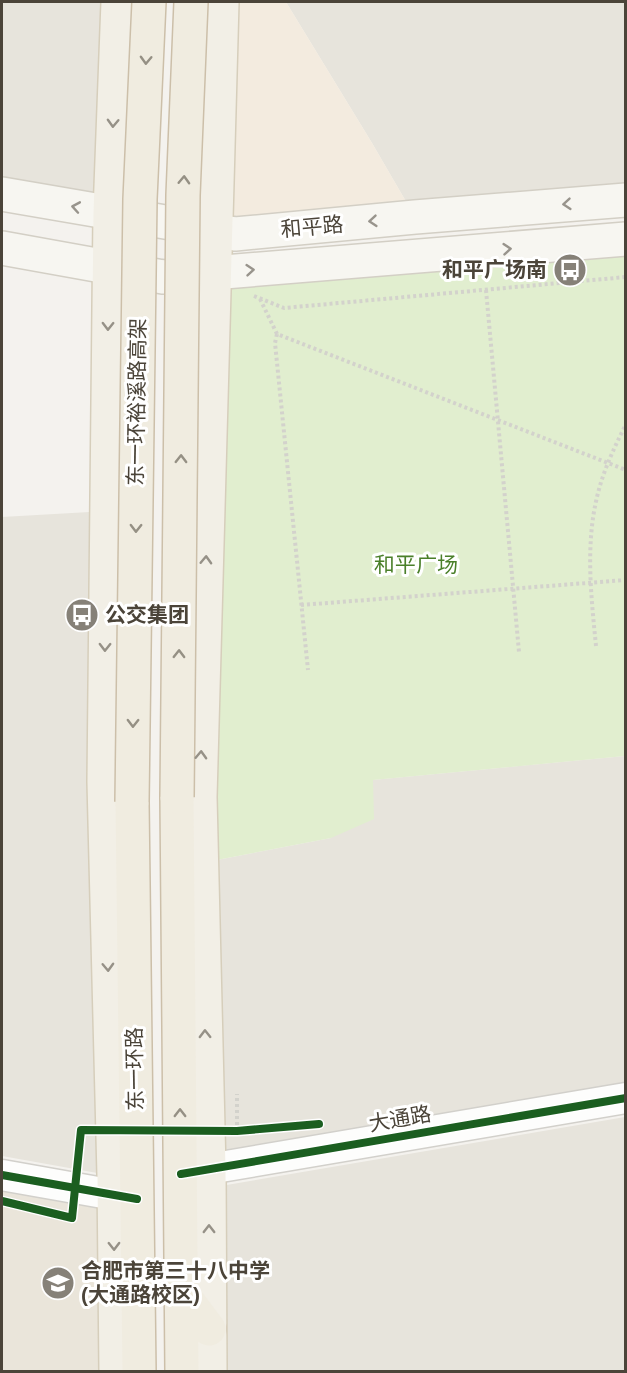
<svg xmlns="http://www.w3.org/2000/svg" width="627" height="1373" font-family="Helvetica,'Noto Sans SC',sans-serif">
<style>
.residential{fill:#e7e4dc}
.commercial{fill:#f3ebdf}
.education{fill:#eae5da}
.green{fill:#e1eecf}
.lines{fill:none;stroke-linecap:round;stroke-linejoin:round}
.tertiary-casing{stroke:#d2d0cb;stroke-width:33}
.secondary-casing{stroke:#d3cfc5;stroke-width:36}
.primary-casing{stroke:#d6cebb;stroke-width:36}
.trunk-casing{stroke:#ccbfa9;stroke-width:36}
.path{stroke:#d3d2cc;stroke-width:4;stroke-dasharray:3 3;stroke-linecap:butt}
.tertiary{stroke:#fdfdfc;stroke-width:30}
.secondary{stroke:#f7f6f1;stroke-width:33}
.primary{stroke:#f2efe6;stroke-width:33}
.trunk{stroke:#f0ece0;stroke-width:33}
.trunk-bridge-casing{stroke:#ccbfa9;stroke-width:36;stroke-linecap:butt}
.trunk-bridge{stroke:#f0ece0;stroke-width:33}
.cycleway-casing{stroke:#fff;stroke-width:11}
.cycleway{stroke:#1b5e20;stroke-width:8}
.oneway{stroke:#959084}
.oneway2{stroke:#969187}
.oneway3{stroke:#98948c}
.labels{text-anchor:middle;stroke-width:6;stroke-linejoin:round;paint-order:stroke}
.street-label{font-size:21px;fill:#4b4439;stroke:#fff}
.poi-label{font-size:21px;font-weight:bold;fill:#4b4439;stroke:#fff;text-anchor:start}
.park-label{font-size:21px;fill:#4a7f2a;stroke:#fff}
</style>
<rect width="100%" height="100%" fill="#f4f2ee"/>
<path class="residential" d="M2,2h116l-8,211 -108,-19z
M286,2h339v198l-210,17 -43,-74z
M107,511l7,665 -112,-20v-639z
M625,756v342l-416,71 -8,-306 130,-25 41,-58z
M625,1117v254h-415l-1,-183z"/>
<path class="commercial" d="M222,2h64l86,141 43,74 -199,14z"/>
<path class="education" d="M2,1175l111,20 1,176h-112z"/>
<path class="green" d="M625,256v500l-252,24 1,39 -43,19 -130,25 14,-590 23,14z"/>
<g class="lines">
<g class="tertiary-casing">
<path id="tertiary" d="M185,1173l441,-75
M2,1175l135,24"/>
</g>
<g class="secondary-casing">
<path id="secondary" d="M2,194l233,40 180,-17 211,-17
M2,248l161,29 463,-38"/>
</g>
<g class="primary-casing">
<path id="primary" d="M116,1372l-2,-196 -10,-394 6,-569 8,-211
M210,1372l-1,-203 -9,-372 22,-795"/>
</g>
<g class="trunk-casing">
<path id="trunk" d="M177,797l5,575
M132,802l7,570
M182,1293l27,36"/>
</g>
<path class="path" d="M486,290l33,362
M254,296l30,12 342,-31
M260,299l17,35 349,136
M277,334l-2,9 33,327
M301,605l325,-25
M596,646c-5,-51 -11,-103 2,-153 6,-24 17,-47 28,-69
M237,1131v-37"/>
<use href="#tertiary" class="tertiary"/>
<use href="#secondary" class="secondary"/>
<use href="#primary" class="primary"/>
<use href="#trunk" class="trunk"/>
<g class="trunk-bridge-casing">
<path id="trunk-bridge" d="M177,797l6,-602 8,-193
M132,802l8,-603 9,-197"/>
</g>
<use href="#trunk-bridge" class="trunk-bridge"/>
<g class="cycleway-casing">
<path id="cycleway" d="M181,1174l445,-76
M2,1175l135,24
M2,1201l70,17 9,-88 156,1 82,-7"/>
</g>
<use href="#cycleway" class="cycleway"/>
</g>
<defs><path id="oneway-chevron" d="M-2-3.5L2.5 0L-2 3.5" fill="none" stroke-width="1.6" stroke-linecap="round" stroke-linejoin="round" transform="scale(1.5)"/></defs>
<g class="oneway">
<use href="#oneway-chevron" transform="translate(146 60) rotate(92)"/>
<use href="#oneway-chevron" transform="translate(184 180) rotate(-88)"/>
<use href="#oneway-chevron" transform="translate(181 459) rotate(-89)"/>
<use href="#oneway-chevron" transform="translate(136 528) rotate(91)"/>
<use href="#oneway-chevron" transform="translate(179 654) rotate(-89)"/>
<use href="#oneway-chevron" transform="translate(133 723) rotate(91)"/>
<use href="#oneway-chevron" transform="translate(180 1113) rotate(-90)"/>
</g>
<g class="oneway2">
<use href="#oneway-chevron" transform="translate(113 123) rotate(92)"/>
<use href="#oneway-chevron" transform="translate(108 326) rotate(91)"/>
<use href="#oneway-chevron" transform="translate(206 560) rotate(-88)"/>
<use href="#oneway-chevron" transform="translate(105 647) rotate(91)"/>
<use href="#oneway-chevron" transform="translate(201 755) rotate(-88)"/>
<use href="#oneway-chevron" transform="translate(108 967) rotate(88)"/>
<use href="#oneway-chevron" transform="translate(205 1034) rotate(-91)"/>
<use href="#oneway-chevron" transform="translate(209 1229) rotate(-90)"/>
<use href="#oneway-chevron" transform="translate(114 1246) rotate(89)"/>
</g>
<g class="oneway3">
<use href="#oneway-chevron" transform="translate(567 204) rotate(175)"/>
<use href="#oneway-chevron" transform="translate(76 207) rotate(-170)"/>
<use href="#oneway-chevron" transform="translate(373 221) rotate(175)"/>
<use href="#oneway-chevron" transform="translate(507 249) rotate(-5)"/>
<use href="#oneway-chevron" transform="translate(250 270) rotate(-5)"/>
</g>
<defs>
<g id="bus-disc" transform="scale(1.725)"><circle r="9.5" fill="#868178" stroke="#fff"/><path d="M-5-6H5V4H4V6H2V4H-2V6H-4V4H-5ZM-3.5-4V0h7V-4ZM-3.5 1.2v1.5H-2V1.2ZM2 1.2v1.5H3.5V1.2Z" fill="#fff"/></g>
<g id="school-disc" transform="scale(1.725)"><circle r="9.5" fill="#868178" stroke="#fff"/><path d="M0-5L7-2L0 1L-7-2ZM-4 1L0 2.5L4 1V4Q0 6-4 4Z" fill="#fff"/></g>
</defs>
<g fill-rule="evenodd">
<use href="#bus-disc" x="570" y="270"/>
<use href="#bus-disc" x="82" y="615"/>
<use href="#school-disc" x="58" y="1283"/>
</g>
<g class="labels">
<g class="street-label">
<text transform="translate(312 227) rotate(-5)" y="7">和平路</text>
<text transform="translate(137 402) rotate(-89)" y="7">东一环裕溪路高架</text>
<text transform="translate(135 1069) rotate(-91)" y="7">东一环路</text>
<text transform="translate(400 1119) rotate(-10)" y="7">大通路</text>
</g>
<g class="poi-label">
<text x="547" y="277" text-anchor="end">和平广场南</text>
<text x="105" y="622">公交集团</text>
<text x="81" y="1278">合肥市第三十八中学<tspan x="81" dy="24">(大通路校区)</tspan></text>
</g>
<g class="park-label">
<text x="416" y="572">和平广场</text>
</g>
</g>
<rect width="627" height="1373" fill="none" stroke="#4b4439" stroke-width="6"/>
</svg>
